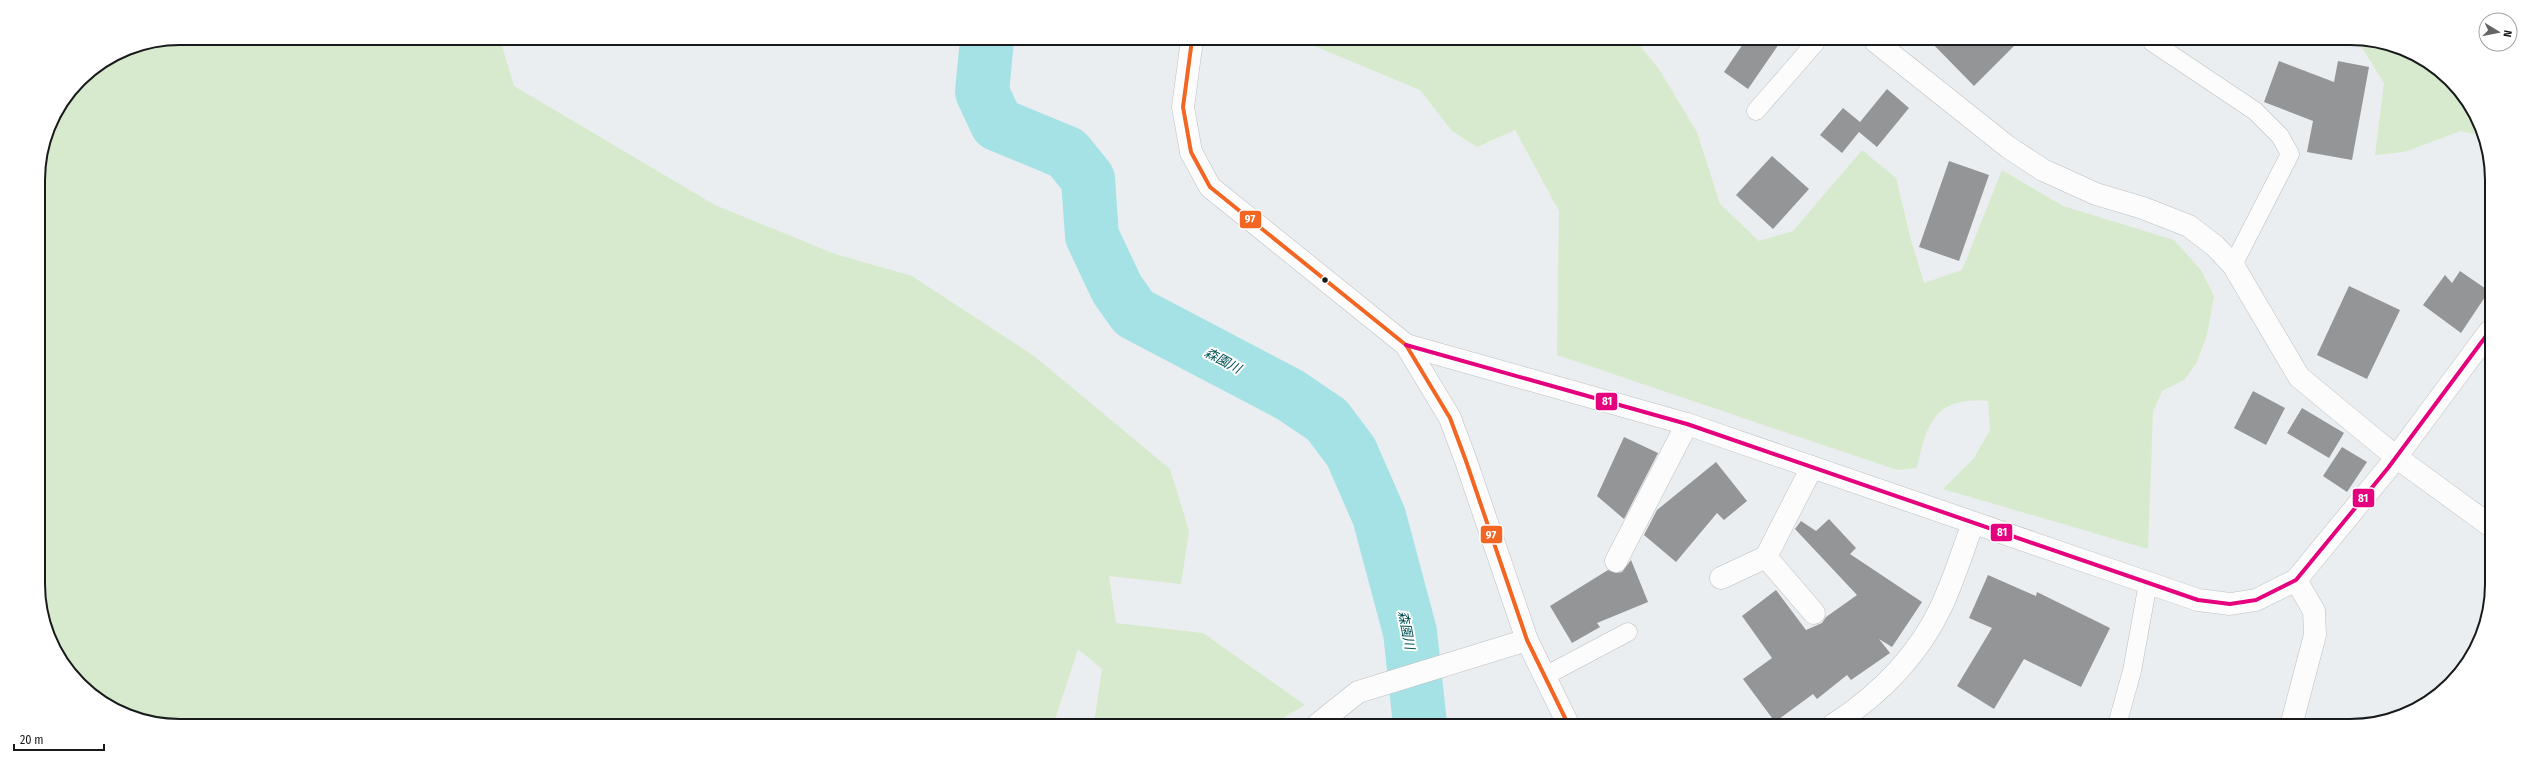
<svg xmlns="http://www.w3.org/2000/svg" width="2530" height="764" font-family="'Fira Sans Condensed','Noto Sans JP',sans-serif">
<style>
.green{fill:#d7eacd}
.lines{fill:none;stroke-linecap:round;stroke-linejoin:round}
.river{stroke:#a5e2e6;stroke-width:54}
.building{fill:#939597}
.lane-casing{stroke:#bcbfc0;stroke-width:19}
.street-casing{stroke:#bcbfc0;stroke-width:23}
.secondary-casing{stroke:#bcbfc0;stroke-width:23}
.lane{stroke:#fcfcfd;stroke-width:18}
.street{stroke:#fcfcfd;stroke-width:22}
.secondary{stroke:#fcfcfd;stroke-width:22}
.bus-1-casing{stroke:#fff;stroke-width:7}
.bus-2-casing{stroke:#fff;stroke-width:7}
.bus-1{stroke:#f26522;stroke-width:4}
.bus-2{stroke:#e5007d;stroke-width:4}
.bus-dot{fill:#181a1b;stroke:#fff;stroke-width:1.5}
.labels{text-anchor:middle;stroke-width:4;stroke-linejoin:round;paint-order:stroke}
.water-label{font-size:13px;font-style:italic;fill:#005154;stroke:#fff}
.rim{fill:none;stroke:#181a1b;stroke-width:2}
.line-badge{stroke:#fff;stroke-width:1.5}
.badge-label{font-size:11px;text-anchor:middle;font-weight:bold;fill:#fff}
</style>
<rect width="100%" height="100%" fill="#ebeef0"/>
<path class="green" d="M180,38l320,1 14,47 201,119 120,49 77,22 122,80 136,113 19,62 -8,53 -72,-8 7,47 87,10 102,72 -32,19 -179,-1 8,-54 -24,-20 -24,74 -911,-2 -64,-37 -26,-37 -12,-35 -3,-441 11,-46 31,-46 46,-30z
M1300,40l336,1 23,28 38,63 23,72 39,37 34,-10 69,-81 34,28 15,62 13,43 38,-13 40,-100 61,36 111,34 27,30 13,26 -7,39 -11,29 -12,16 -22,11 -9,21 -5,137 -205,-60 31,-31 16,-28 -2,-29c-53,-4 -61,21 -71,67l-20,2 -340,-115 2,-144 -44,-81 -38,17 -25,-16 -32,-41z
M2359,43h28l64,37 26,37 7,19 -23,-5 -57,21 -29,3 9,-72z"/>
<g class="lines">
<path class="river" d="M987,40l-5,52 15,32 70,29 21,26 4,57 25,53 17,24 156,82 37,25 24,32 28,64 31,116 10,92"/>
</g>
<path class="building" d="M1745,41h36l-33,48 -24,-17z
M1931,42h87l-44,44z
M2279,61l55,21 4,-21 31,6 -17,93 -45,-8 6,-31 -49,-19z
M1887,89l22,19 -32,39 -18,-15 -17,21 -22,-18 23,-27 17,14z
M1772,156l37,33 -36,40 -37,-34z
M1949,161l40,14 -30,86 -40,-14z
M2460,271l29,20 -28,42 -38,-28 22,-30 7,8z
M2349,286l51,24 -33,69 -50,-24z
M2253,391l32,17 -19,37 -32,-17z
M2302,408l42,25 -15,25 -42,-25z
M1624,437l34,16 -34,66 -27,-23z
M2342,447l25,15 -20,30 -24,-16z
M1716,462l31,39 -23,19 -7,-7 -41,49 -32,-27 13,-25z
M1829,519l27,29 -6,6 72,48 -30,45 -13,-8 11,14 -39,27 -4,-5 -30,24 -4,-5 -38,28 -32,-43 29,-21 -30,-42 34,-26 30,40 16,-7 4,-6 31,-22 -62,-66 6,-8 15,10z
M1631,560l17,42 -51,21 3,4 -28,16 -22,-37 58,-36 8,3 6,-1z
M1988,575l48,21 1,-4 73,36 -29,59 -57,-28 -30,50 -37,-23 35,-58 -23,-10z"/>
<g class="lines">
<g class="lane-casing">
<path id="lane" d="M2152,42l103,69 25,25 10,18 -57,111
M1756,111l60,-69
M1545,676l83,-44
M2117,725l15,-54 16,-88"/>
</g>
<g class="street-casing">
<path id="street" d="M1876,42l132,105 35,23 53,24 47,14 46,18 26,20 18,19 66,112 97,80 92,67
M1191,152l-8,-45 9,-67
M1406,345l44,73 16,43 61,179 41,84
M1812,467l-46,90 48,56
M1616,561l71,-137
M1721,578l45,-21
M1318,724l40,-32 169,-52
M1833,725c46,-30 85,-68 109,-120 12,-26 21,-55 31,-82
M2291,726l24,-91 -1,-24 -18,-31"/>
</g>
<g class="secondary-casing">
<path id="secondary" d="M1191,152l19,35 196,158 281,79 511,176 32,4 26,-4 40,-20 92,-112 101,-136"/>
</g>
<use href="#lane" class="lane"/>
<use href="#street" class="street"/>
<use href="#secondary" class="secondary"/>
<g class="bus-1-casing">
<path id="bus-1" d="M1192,40l-9,67 8,45 19,35 196,158 44,73 16,43 61,179 41,84"/>
</g>
<g class="bus-2-casing">
<path id="bus-2" d="M1406,345l281,79 511,176 32,4 26,-4 40,-20 92,-112 101,-136"/>
</g>
<use href="#bus-1" class="bus-1"/>
<use href="#bus-2" class="bus-2"/>
</g>
<circle class="bus-dot" cx="1325" cy="280" r="3.5"/>
<g class="labels">
<g class="water-label">
<text transform="translate(1223 360) rotate(28)" y="5">森園川</text>
<text transform="translate(1407 630) rotate(79)" y="5">森園川</text>
</g>
</g>
<path d="M0 0H2530V764H0ZM180 45H2350A135 135 0 0 1 2485 180V584A135 135 0 0 1 2350 719H180A135 135 0 0 1 45 584V180A135 135 0 0 1 180 45Z" fill="#fff" fill-rule="evenodd"/>
<path class="rim" d="M180 45H2350A135 135 0 0 1 2485 180V584A135 135 0 0 1 2350 719H180A135 135 0 0 1 45 584V180A135 135 0 0 1 180 45Z"/>
<g class="line-badge">
<rect x="1239" y="210" width="23" height="19" rx="4" fill="#f26522"/>
<rect x="1595" y="392" width="23" height="19" rx="4" fill="#e5007d"/>
<rect x="2352" y="488" width="23" height="20" rx="4" fill="#e5007d"/>
<rect x="1990" y="523" width="23" height="19" rx="4" fill="#e5007d"/>
<rect x="1480" y="525" width="23" height="19" rx="4" fill="#f26522"/>
</g>
<g class="badge-label">
<text x="1250" y="223">97</text>
<text x="1607" y="405">81</text>
<text x="2363" y="502">81</text>
<text x="2002" y="536">81</text>
<text x="1491" y="539">97</text>
</g>
<g transform="translate(2498 32) rotate(100)"><circle r="19" fill="#ffffff" stroke="#a3a3a4"/>
<path d="M0-3L7 15L0 10L-7 15Z" fill="#626466"/>
<text y="-6" font-size="11" font-weight="bold" text-anchor="middle" fill="#181a1b">N</text>
</g>
<path d="M14 744v6h90v-6" fill="none" stroke="#181a1b" stroke-width="2"/>
<text x="20" y="744" font-size="12" fill="#181a1b" stroke="#ffffff" stroke-width="3" paint-order="stroke">20 m</text>
</svg>
